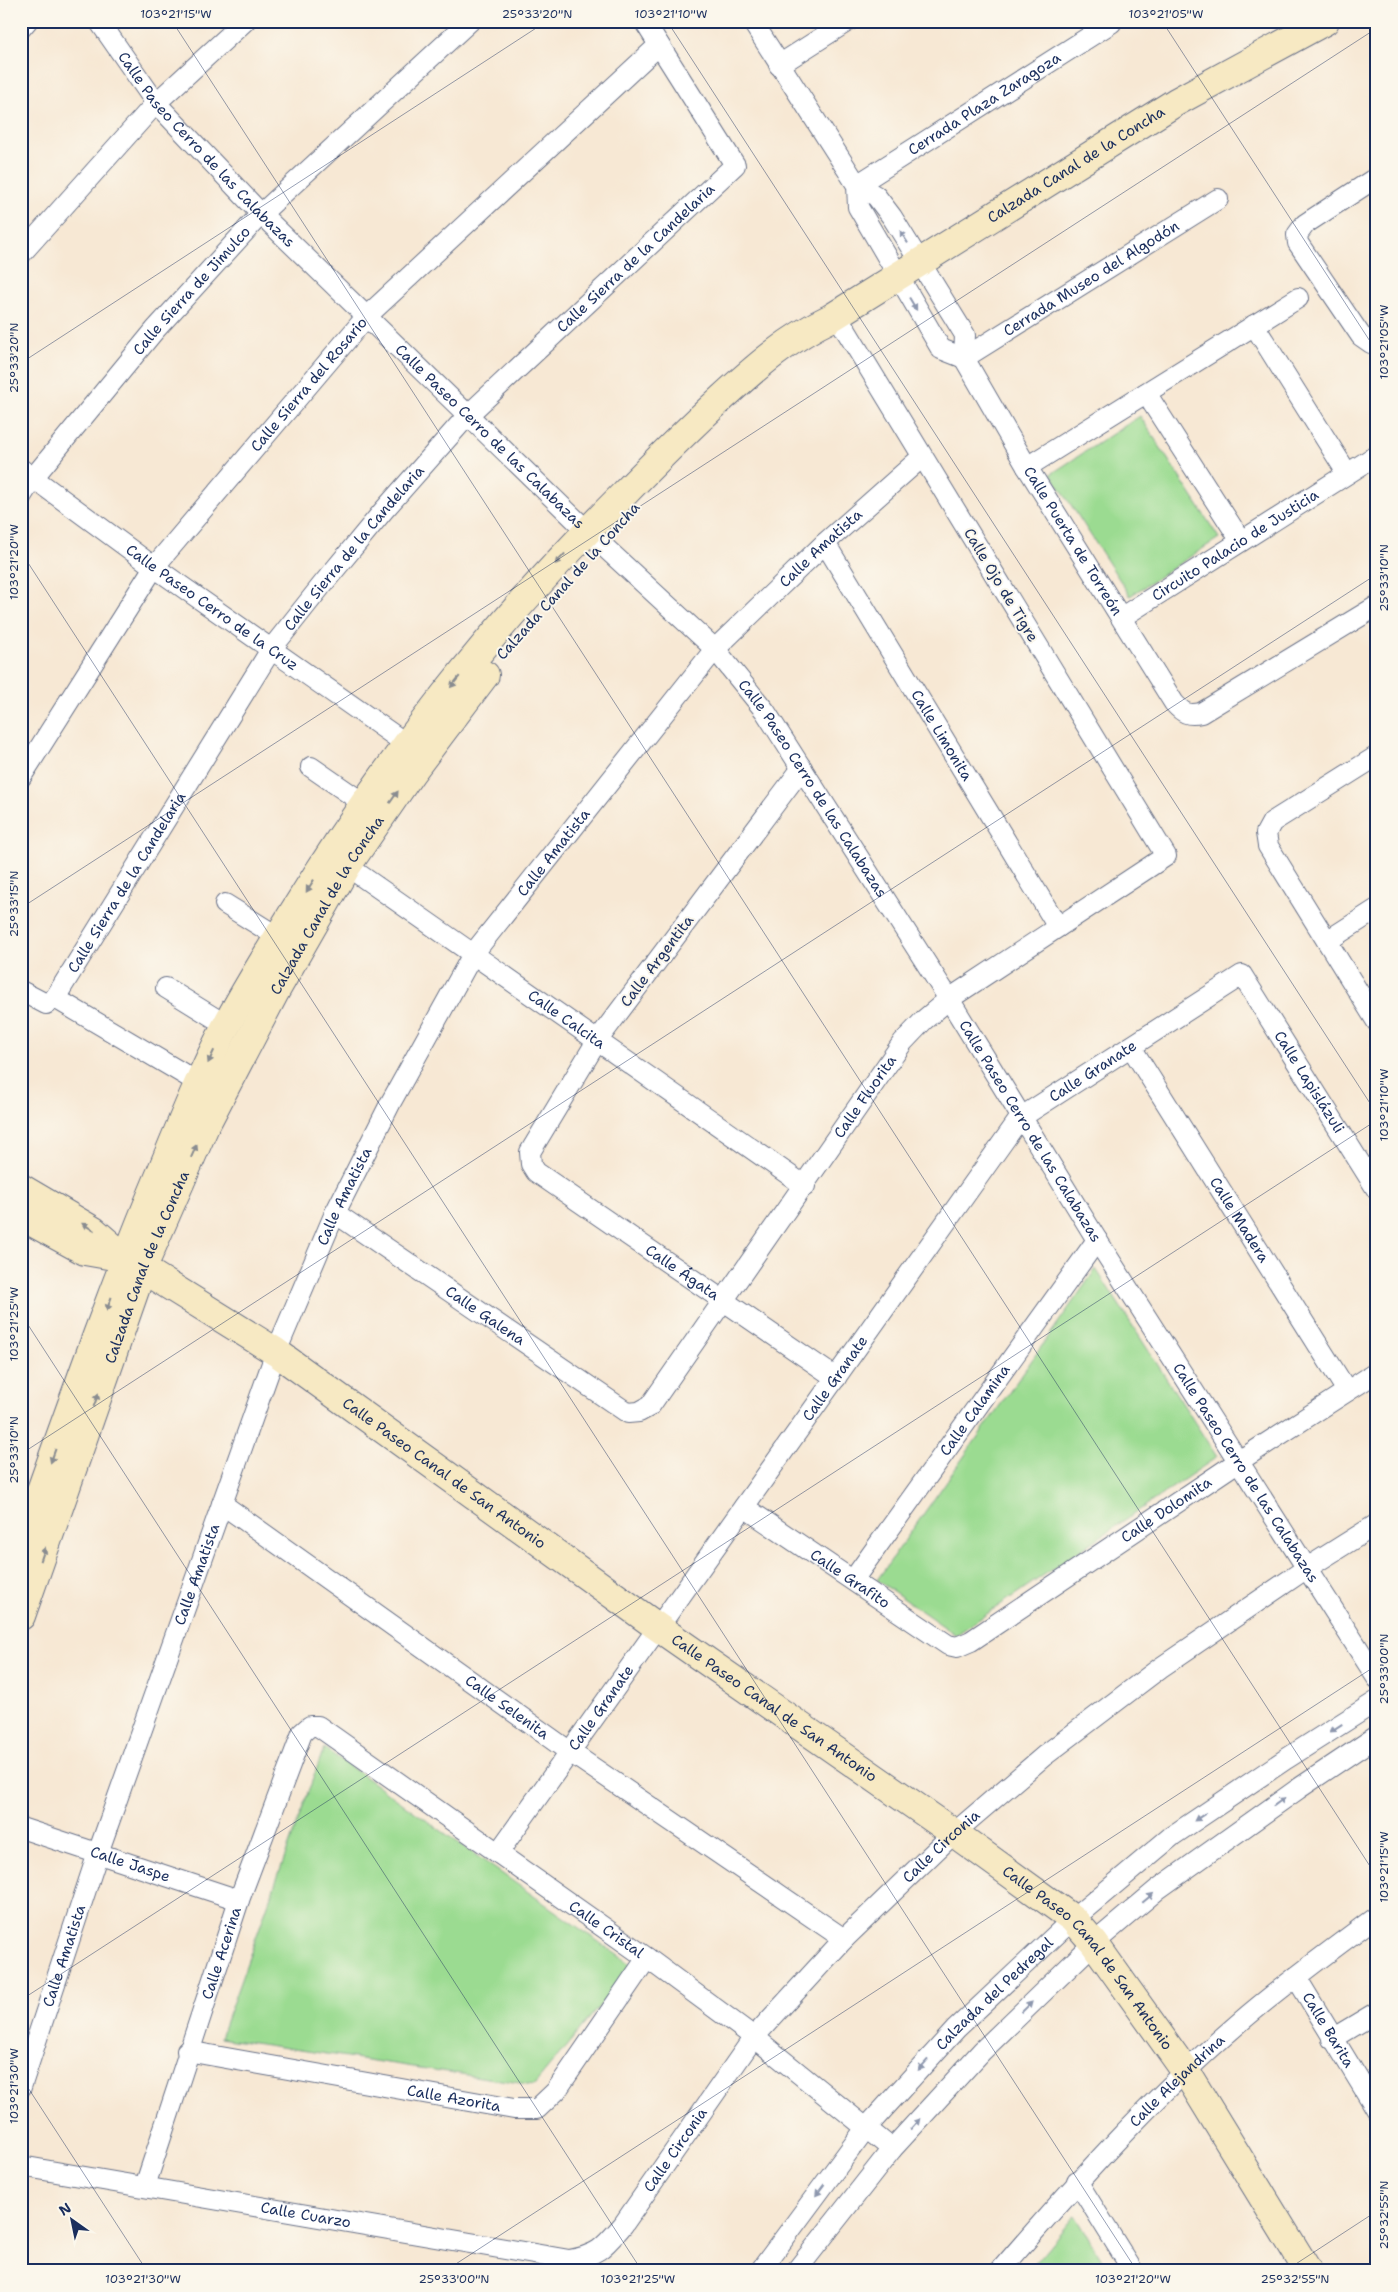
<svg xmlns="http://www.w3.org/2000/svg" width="1398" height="2292" viewBox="0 0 1398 2292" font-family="'Shantell Sans',sans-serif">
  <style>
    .green { fill: #9bdb91; stroke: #5b8578 }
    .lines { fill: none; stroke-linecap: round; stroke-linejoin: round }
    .street-casing { stroke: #687087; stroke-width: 22 }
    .secondary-casing { stroke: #687087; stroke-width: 30 }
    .street { stroke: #fff; stroke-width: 20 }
    .secondary { stroke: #f7e9c3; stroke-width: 28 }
    .oneway { fill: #8d97ae }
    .oneway2 { fill: #898c90 }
    .ticks { fill: none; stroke: #1b2f5e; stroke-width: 1; stroke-opacity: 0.45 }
    .labels { text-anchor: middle; stroke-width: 4; stroke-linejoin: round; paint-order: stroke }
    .street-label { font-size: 15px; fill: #1b2f5e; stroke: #fbf7ec }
    .neatline { fill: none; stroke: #1b2f5e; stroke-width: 2 }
    .ticks-label { font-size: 12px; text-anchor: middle; fill: #1b2f5e }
  </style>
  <rect width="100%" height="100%" fill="#fbf7ec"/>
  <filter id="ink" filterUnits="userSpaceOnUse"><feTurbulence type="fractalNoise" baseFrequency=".02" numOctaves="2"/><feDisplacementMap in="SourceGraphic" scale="10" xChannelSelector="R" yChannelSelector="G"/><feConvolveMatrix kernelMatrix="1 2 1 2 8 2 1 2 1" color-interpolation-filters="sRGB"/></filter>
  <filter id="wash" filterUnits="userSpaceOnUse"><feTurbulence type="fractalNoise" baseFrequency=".0096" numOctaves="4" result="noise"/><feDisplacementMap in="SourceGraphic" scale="20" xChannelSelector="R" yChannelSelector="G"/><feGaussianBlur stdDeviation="1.12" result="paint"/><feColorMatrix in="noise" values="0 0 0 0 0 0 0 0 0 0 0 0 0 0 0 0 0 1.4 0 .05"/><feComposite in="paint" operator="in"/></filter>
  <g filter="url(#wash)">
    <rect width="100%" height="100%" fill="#f7e8d4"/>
    <path class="green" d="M 1140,416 L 1219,538 L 1130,596 L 1051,474 Z
      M 1096,1269 L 1217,1457 L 956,1635 L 877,1580 Z
      M 324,1748 L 633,1966 L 534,2085 L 220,2038 Z
      M 1075,2215 L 1109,2271 L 1028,2271 Z"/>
  </g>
  <g filter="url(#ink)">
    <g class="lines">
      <defs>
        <g id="street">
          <path id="s1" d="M 99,21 L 156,103 L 261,214 L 587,531 L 715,649 L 765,711 L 949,999 L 1097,1240 L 1377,1678"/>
          <path id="s2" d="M 752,21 L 857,185 L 876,196 L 892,217 L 965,335 L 964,358 L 1027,467 L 1174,703 C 1183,713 1188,716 1201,713 L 1377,606"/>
          <path d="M 21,28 L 27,21"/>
          <path d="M 779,65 L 848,21"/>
          <path d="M 1377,177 L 1305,224 L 1297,235 L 1298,243 L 1361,336 L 1371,343 L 1377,341"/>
          <path id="s3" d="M 857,185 L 1111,23"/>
          <path d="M 857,185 L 858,207 L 941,349 L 964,358"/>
          <path d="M 21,254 L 156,103 L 245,21"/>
          <path d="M 1254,325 L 1347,473"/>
          <path id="s4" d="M 964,358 L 1218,199"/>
          <path d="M 1146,393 L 1241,541"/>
          <path d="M 1027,467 L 1298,298"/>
          <path id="s5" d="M 21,469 L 154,567 L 405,743"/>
          <path id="s6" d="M 21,497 L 33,478 L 155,330 L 261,214 L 470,21"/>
          <path id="s7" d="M 825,543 L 1058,927"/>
          <path id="s8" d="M 1122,617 L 1377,455"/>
          <path d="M 1377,756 L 1272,822 L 1266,833 L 1268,846 L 1377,1022"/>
          <path d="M 311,767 L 363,803"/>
          <path id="s9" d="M 802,768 L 597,1041 L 530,1152 L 531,1164 L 536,1172 L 836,1378"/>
          <path id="s10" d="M 21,777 L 154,567 L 367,316 L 659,45"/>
          <path id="s11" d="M 337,859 L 805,1186"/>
          <path d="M 225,904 L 278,937"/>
          <path d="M 1327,941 L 1377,909"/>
          <path d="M 166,988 L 226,1025"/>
          <path id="s12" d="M 21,991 L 46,1004 L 55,998 L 272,648 L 322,585 L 384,510 L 468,415 L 735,165 L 644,21"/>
          <path d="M 55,998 L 199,1083"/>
          <path id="s13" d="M 1131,1047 L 1347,1391"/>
          <path id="s14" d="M 335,1213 L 628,1413 L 639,1412 L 650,1406 L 903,1042 L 924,1020 L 949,999 L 1166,856 L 836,314"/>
          <path id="s15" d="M 222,1504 L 570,1752 L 844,1939"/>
          <path id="s16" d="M 744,1507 L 948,1645 L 957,1647 L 971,1641 L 1239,1461 L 1377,1372"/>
          <path id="s17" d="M 853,1580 L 1097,1240"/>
          <path id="s18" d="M 21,1828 L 239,1900"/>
          <path id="s19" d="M 498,1853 L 1020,1118 L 1242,975 L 1377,1190"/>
          <path id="s20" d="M 1296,1977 L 1377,2110"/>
          <path d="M 1332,2039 L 1377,2012"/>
          <path id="s21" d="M 187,2051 L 514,2109 L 537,2109 L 556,2091 L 647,1958"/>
          <path id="s22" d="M 21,2087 L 98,1853 L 276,1352 L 335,1213 L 391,1102 L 473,954 L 715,649 L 825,543 L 922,457"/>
          <path id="s23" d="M 21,2166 L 569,2260 C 599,2255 604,2247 623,2225 L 754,2037 L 844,1939 L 954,1833 L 1044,1756 L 1160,1668 L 1307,1568 L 1377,1524"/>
          <path d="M 1077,2181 L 1133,2271"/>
          <path id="s24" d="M 145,2186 L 239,1900 L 302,1733 L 310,1726 L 318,1726 L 647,1958 L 754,2037 L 892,2149"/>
          <path id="s25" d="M 760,2271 L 866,2128 L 956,2029 L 1073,1919 L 1172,1836 L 1286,1759 L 1377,1701"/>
          <path d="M 796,2271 L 892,2149 L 982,2051 L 1094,1943 L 1158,1889 L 1298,1789 L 1377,1736"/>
          <path id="s26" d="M 1000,2271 C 1075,2184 1152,2098 1239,2023 C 1283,1985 1330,1951 1377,1916"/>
        </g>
        <g id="secondary">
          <path id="s27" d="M 21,1188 L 94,1231 L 125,1258 L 276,1352 L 659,1628 L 954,1833 L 1073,1919 L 1094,1943 L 1186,2072 L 1308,2271"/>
          <path d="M 21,1216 L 85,1251 L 125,1258"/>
          <path id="s28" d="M 21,1546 C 67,1418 111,1290 164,1165 C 183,1119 202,1072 225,1028 C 246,988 271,949 294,911 C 388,758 493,625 620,498 C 653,464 687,430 722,398 C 756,367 789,338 831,318 L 1176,102 L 1325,21"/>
          <path id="s29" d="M 21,1616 L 143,1267 L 205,1126 L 275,992 L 347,866 L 411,773 L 485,675"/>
        </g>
      </defs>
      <use href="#street" class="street-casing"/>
      <use href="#secondary" class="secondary-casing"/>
      <use href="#street" class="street"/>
      <use href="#secondary" class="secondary"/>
    </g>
    <defs><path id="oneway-solid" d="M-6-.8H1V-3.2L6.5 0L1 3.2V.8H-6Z" transform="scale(1.25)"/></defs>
    <g class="oneway">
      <use href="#oneway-solid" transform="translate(904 237) rotate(-122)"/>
      <use href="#oneway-solid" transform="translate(913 304) rotate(59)"/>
      <use href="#oneway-solid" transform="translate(1336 1728) rotate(147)"/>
      <use href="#oneway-solid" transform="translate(1279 1802) rotate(-36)"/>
      <use href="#oneway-solid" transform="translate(1200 1817) rotate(146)"/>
      <use href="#oneway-solid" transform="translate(1148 1898) rotate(-40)"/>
      <use href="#oneway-solid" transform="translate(1027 2007) rotate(-44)"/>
      <use href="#oneway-solid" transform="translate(923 2065) rotate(132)"/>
      <use href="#oneway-solid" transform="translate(915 2124) rotate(-48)"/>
      <use href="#oneway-solid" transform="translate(820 2190) rotate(127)"/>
    </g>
    <g class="oneway2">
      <use href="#oneway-solid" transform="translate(560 559) rotate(133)"/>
      <use href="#oneway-solid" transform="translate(455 682) rotate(129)"/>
      <use href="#oneway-solid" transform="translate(394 797) rotate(-55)"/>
      <use href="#oneway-solid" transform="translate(310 886) rotate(122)"/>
      <use href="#oneway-solid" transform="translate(211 1057) rotate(115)"/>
      <use href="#oneway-solid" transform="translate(194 1151) rotate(-66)"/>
      <use href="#oneway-solid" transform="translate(88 1227) rotate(-149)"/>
      <use href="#oneway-solid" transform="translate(109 1304) rotate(110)"/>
      <use href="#oneway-solid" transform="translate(96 1400) rotate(-71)"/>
      <use href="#oneway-solid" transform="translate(53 1456) rotate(110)"/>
      <use href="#oneway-solid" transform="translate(43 1554) rotate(-71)"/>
    </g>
  </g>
  <path class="ticks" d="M 172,21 L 1377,1877M 667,21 L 1377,1114M 1162,21 L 1377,352M 21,363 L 547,21M 21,552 L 1137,2271M 21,908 L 1377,28M 21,1314 L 642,2271M 21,1454 L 1377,574M 21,2000 L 1377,1120M 21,2077 L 147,2271M 445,2271 L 1377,1665M 1285,2271 L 1377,2211"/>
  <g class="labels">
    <g class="street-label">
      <text dy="5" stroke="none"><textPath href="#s3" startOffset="151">Cerrada Plaza Zaragoza</textPath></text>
      <text dy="5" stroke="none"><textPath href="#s1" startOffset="168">Calle Paseo Cerro de las Calabazas</textPath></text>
      <text dy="5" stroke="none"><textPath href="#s28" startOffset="1788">Calzada Canal de la Concha</textPath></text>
      <text dy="5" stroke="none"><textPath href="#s12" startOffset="985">Calle Sierra de la Candelaria</textPath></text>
      <text dy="5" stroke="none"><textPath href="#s4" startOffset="150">Cerrada Museo del Algodón</textPath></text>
      <text dy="5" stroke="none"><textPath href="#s6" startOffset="268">Calle Sierra de Jimulco</textPath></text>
      <text dy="5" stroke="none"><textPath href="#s10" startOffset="488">Calle Sierra del Rosario</textPath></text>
      <text dy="5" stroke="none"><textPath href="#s1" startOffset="572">Calle Paseo Cerro de las Calabazas</textPath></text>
      <text dy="5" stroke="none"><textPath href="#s2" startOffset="618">Calle Puerta de Torreón</textPath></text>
      <text dy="5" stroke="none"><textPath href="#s8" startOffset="134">Circuito Palacio de Justicia</textPath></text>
      <text dy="5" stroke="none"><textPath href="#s12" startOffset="580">Calle Sierra de la Candelaria</textPath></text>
      <text dy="5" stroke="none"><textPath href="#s22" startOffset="1758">Calle Amatista</textPath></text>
      <text transform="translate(568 581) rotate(-48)" y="5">Calzada Canal de la Concha</text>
      <text transform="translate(1001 585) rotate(59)" y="5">Calle Ojo de Tigre</text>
      <text dy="5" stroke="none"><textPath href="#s5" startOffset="236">Calle Paseo Cerro de la Cruz</textPath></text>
      <text dy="5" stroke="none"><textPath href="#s7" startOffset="225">Calle Limonita</textPath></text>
      <text dy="5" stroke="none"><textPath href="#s1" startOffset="1052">Calle Paseo Cerro de las Calabazas</textPath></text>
      <text dy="5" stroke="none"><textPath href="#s22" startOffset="1352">Calle Amatista</textPath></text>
      <text dy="5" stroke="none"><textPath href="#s12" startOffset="175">Calle Sierra de la Candelaria</textPath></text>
      <text dy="5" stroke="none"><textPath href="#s29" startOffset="776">Calzada Canal de la Concha</textPath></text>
      <text transform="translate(657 961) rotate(-53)" y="5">Calle Argentita</text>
      <text dy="5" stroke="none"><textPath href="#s11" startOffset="280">Calle Calcita</textPath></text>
      <text dy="5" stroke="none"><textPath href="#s19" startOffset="988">Calle Granate</textPath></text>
      <text dy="5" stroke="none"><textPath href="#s19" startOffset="1292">Calle Lapislázuli</textPath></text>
      <text dy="5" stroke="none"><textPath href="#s14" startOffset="755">Calle Fluorita</textPath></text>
      <text dy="5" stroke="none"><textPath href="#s1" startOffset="1458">Calle Paseo Cerro de las Calabazas</textPath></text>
      <text dy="5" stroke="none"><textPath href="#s22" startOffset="948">Calle Amatista</textPath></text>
      <text dy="5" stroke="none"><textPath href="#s13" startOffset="204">Calle Madera</textPath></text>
      <text dy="5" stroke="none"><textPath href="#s29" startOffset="371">Calzada Canal de la Concha</textPath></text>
      <text dy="5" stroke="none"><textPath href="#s9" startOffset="670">Calle Ágata</textPath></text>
      <text dy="5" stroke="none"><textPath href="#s14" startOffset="182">Calle Galena</textPath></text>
      <text dy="5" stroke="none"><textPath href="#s19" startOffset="582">Calle Granate</textPath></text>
      <text dy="5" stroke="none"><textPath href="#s17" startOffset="209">Calle Calamina</textPath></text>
      <text dy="5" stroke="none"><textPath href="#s27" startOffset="511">Calle Paseo Canal de San Antonio</textPath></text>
      <text dy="5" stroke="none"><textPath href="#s1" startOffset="1862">Calle Paseo Cerro de las Calabazas</textPath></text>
      <text dy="5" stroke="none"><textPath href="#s16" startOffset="506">Calle Dolomita</textPath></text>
      <text dy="5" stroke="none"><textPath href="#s22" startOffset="542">Calle Amatista</textPath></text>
      <text dy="5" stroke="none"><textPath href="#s16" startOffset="128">Calle Grafito</textPath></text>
      <text dy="5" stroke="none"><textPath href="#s15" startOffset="350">Calle Selenita</textPath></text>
      <text dy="5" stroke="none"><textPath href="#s27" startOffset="916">Calle Paseo Canal de San Antonio</textPath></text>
      <text dy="5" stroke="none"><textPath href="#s19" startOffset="178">Calle Granate</textPath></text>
      <text dy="5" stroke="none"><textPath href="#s23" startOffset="1119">Calle Circonia</textPath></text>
      <text dy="5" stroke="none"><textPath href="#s18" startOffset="115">Calle Jaspe</textPath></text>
      <text dy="5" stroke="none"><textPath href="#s24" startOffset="851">Calle Cristal</textPath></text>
      <text dy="5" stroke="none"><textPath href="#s24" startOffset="245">Calle Acerina</textPath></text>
      <text dy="5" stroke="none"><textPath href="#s22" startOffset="138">Calle Amatista</textPath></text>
      <text dy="5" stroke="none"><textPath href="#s27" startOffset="1320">Calle Paseo Canal de San Antonio</textPath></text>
      <text dy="5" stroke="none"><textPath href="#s25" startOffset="364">Calzada del Pedregal</textPath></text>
      <text dy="5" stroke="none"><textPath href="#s20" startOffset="62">Calle Barita</textPath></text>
      <text dy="5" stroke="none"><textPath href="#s26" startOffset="260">Calle Alejandrina</textPath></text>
      <text dy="5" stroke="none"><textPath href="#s21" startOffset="271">Calle Azorita</textPath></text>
      <text dy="5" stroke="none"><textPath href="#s23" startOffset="714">Calle Circonia</textPath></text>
      <text dy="5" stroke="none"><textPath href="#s23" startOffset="289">Calle Cuarzo</textPath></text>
    </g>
  </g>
  <rect width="1398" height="2292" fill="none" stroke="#fbf7ec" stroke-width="55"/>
  <g transform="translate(72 2220) rotate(327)" stroke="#fbf7ec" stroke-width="4" paint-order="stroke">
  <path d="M0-4L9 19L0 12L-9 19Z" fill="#1b2f5e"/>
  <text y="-8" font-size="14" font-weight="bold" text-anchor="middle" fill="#1b2f5e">N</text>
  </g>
  <rect x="28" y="28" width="1342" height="2236" class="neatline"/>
  <g class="ticks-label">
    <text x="176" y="18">103°21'15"W</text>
    <text x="537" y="18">25°33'20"N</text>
    <text x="671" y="18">103°21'10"W</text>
    <text x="1166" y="18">103°21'05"W</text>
    <text transform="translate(1384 342) rotate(-90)" y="4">103°21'05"W</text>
    <text transform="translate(14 358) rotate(-90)" y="4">25°33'20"N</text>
    <text transform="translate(14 562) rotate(-90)" y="4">103°21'20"W</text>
    <text transform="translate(1384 578) rotate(-90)" y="4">25°33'10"N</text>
    <text transform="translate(14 904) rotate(-90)" y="4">25°33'15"N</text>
    <text transform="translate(1384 1105) rotate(-90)" y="4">103°21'10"W</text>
    <text transform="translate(14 1324) rotate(-90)" y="4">103°21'25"W</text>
    <text transform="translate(14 1450) rotate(-90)" y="4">25°33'10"N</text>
    <text transform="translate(1384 1669) rotate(-90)" y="4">25°33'00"N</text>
    <text transform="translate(1384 1867) rotate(-90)" y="4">103°21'15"W</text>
    <text transform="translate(14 2086) rotate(-90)" y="4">103°21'30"W</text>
    <text transform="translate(1384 2215) rotate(-90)" y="4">25°32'55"N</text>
    <text x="143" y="2283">103°21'30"W</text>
    <text x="454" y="2283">25°33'00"N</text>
    <text x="638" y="2283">103°21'25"W</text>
    <text x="1133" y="2283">103°21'20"W</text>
    <text x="1295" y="2283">25°32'55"N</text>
  </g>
</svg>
